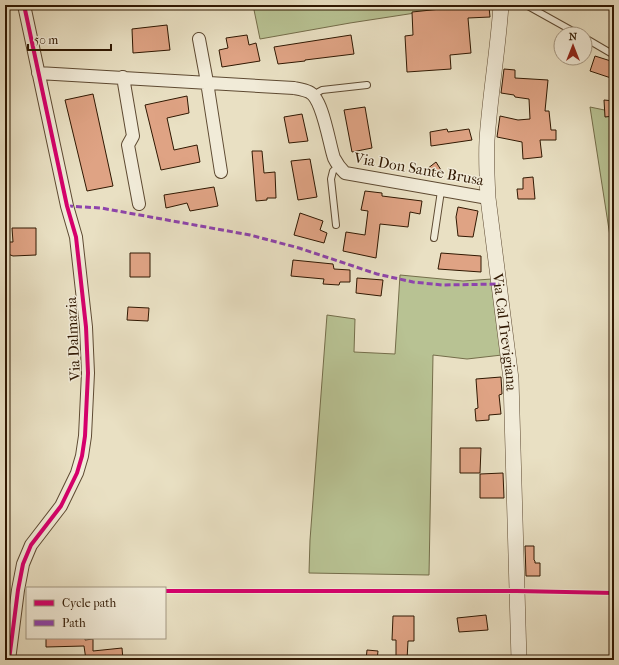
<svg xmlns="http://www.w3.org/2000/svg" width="619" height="665" viewBox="0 0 619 665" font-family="'IM FELL French Canon',serif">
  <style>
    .green { fill: #b8c293; stroke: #746d4a }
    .building { fill: #dfa384; stroke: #301802 }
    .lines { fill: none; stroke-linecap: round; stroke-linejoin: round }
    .service-casing { stroke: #5e4a32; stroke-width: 8 }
    .minor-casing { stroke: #5e4a32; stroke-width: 14 }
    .tertiary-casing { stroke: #5e4a32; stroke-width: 16 }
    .service { stroke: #f1ebd8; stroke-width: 6 }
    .minor { stroke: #f1ebd8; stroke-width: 12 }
    .tertiary { stroke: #f1ebd8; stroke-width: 15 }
    .quiet { stroke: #8e44ad; stroke-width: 3; stroke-dasharray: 6 3; stroke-linecap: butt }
    .cycleway-casing { stroke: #f1ebd8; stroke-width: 6 }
    .cycleway { stroke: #d6006c; stroke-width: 4 }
    .labels { text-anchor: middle; stroke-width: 3; stroke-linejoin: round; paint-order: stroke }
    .street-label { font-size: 15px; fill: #301802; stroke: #f1ebd8 }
  </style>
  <rect width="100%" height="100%" fill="#e9e0c3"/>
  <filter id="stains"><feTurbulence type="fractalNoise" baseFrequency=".005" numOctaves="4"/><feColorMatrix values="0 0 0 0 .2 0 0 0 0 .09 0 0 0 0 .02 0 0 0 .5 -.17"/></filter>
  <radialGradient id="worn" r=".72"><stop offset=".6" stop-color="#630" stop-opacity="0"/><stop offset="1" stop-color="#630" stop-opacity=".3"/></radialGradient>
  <path class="green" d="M 253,5 L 467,5 L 350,23 L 260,39 Z
    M 590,107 L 614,112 L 614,262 Z
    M 400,275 L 463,281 L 492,279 L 502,355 L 467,359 L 433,355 L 429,575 L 309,573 L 310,540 L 327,315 L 355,319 L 354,352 L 395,354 Z"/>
  <path class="building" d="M 470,6 L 470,8 L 489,7 L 490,17 L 468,18 L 471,53 L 450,55 L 451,69 L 407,72 L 405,36 L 413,35 L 412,12 Z
    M 167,25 L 170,50 L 133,53 L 132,29 Z
    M 247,35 L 249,45 L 256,43 L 260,61 L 222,67 L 219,50 L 228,48 L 226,38 Z
    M 351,35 L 354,54 L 305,60 L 305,61 L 278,64 L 274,47 Z
    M 595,56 L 614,62 L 614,79 L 590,71 Z
    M 504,69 L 515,70 L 515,78 L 548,80 L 545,111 L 549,111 L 551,130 L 556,130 L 556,140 L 540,140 L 542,157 L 523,159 L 522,142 L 497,137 L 500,116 L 518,120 L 530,119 L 529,99 L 515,97 L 514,95 L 501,93 Z
    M 93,94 L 113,186 L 87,191 L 65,100 Z
    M 187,96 L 189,113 L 167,118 L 174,150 L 197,145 L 200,162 L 161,170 L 145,105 Z
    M 604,100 L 614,101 L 614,116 L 605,117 Z
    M 365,107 L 372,148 L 352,152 L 344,110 Z
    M 302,114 L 308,141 L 289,143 L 284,117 Z
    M 447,129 L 448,132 L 469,129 L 472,140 L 431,146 L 430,132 Z
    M 252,151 L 262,151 L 264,173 L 275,172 L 276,198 L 267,198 L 267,200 L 256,201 Z
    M 310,159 L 317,197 L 298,200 L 291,161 Z
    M 436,162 L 441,170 L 432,176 L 427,169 Z
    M 533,177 L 535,199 L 518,199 L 517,189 L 523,189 L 523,178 Z
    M 214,187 L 218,206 L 190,211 L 187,203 L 166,208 L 164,195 Z
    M 365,191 L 382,193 L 382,196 L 422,201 L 420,214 L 410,212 L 408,227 L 380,224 L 376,258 L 343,251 L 346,232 L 365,235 L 368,211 L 361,210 Z
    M 458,207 L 478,211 L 473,237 L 458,236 L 456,217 Z
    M 300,213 L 323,221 L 320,230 L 327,233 L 324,243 L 294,235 Z
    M 12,228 L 36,228 L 36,255 L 13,256 L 8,254 L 8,242 L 13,242 Z
    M 130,253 L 150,253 L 150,277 L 130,277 Z
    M 441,253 L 481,256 L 481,272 L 438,269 Z
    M 293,260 L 333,264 L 334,269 L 350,270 L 350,282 L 340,282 L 339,285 L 323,284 L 324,279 L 291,276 Z
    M 357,278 L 383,280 L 381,296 L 356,293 Z
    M 128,307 L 149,308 L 148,321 L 127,320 Z
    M 501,377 L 502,394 L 499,395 L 501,414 L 489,415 L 489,420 L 476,421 L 475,409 L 478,408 L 476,379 Z
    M 460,448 L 481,448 L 480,473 L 460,473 Z
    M 503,473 L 504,498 L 480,498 L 480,474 Z
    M 525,546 L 534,546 L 534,560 L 535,561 L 535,563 L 540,563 L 540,576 L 526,576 Z
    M 486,615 L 488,630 L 459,632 L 457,618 Z
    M 393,616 L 414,616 L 414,641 L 408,641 L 407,660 L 396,660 L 396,640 L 392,640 Z
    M 46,638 L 85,638 L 85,640 L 93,639 L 93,651 L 122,648 L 123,660 L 86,660 L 84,646 L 46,647 Z
    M 367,650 L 378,651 L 377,660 L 366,660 Z"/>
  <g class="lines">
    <defs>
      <path id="service" d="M 526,5 L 578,34
        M 585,38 L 614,55
        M 313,95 L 322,90 L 367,85
        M 336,225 L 331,179 L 333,171 L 339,166
        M 434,238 L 441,191"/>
      <path id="minor" d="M 199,39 L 207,82 L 221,172
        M 38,73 L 294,88 C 299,89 305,90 309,92 C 323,98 329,144 334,158 C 337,164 341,169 345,173 L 488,198
        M 123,77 L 133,136 L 128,145 L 139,204
        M 9,660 L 18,590 L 23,564 L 31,545 L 61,506 L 77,473 L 82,456 L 85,436 L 88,373 L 86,327 L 76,237 L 67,206 L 24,5"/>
      <g id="tertiary">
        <path id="s1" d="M 501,5 C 498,50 490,95 487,140 C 486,159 487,179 488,198 L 511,379 L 519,660"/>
      </g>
    </defs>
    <use href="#service" class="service-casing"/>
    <use href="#minor" class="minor-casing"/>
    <use href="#tertiary" class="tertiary-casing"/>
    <use href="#service" class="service"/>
    <use href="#minor" class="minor"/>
    <use href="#tertiary" class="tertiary"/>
    <path class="quiet" d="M 67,206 L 101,208 L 250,235 L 299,248 L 377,274 L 413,282 L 442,285 L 499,284"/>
    <defs>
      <path id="cycleway" d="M 165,591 L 517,591 L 614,593
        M 9,660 L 18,590 L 23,564 L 31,545 L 61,506 L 77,473 L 82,456 L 85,436 L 88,373 L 86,327 L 76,237 L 67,206 L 24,5"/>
    </defs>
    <use href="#cycleway" class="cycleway-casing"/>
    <use href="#cycleway" class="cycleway"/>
  </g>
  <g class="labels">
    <g class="street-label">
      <text transform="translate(419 169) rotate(10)" y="5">Via Don Sante Brusa</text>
      <text dy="5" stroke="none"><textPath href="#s1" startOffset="329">Via Cal Trevigiana</textPath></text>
      <text transform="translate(73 339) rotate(-93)" y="5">Via Dalmazia</text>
    </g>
  </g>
  <rect width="619" height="665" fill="none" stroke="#e9e0c3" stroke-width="20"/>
  <rect x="6" y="6" width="607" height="653" fill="none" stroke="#301802" stroke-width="2"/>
  <rect x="10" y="10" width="599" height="645" fill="none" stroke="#301802"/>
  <rect x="26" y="587" width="140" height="52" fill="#f1ebd8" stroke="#a49782"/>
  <rect x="34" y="600" width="20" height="6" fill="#d6006c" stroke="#a49782"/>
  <text x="62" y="607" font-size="12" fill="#301802">Cycle path</text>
  <rect x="34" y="620" width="20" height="6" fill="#8e44ad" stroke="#a49782"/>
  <text x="62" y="627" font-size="12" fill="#301802">Path</text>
  <g transform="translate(573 46)"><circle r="19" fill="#f1ebd8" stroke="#a49782"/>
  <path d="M0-3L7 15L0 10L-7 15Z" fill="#8f2418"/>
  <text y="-6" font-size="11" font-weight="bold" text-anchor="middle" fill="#301802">N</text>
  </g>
  <path d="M28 44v6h83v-6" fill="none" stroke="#301802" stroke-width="2"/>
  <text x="34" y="44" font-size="12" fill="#301802" stroke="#f1ebd8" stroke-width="3" paint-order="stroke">50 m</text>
  <rect width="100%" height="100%" filter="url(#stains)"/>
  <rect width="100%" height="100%" fill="url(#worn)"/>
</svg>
